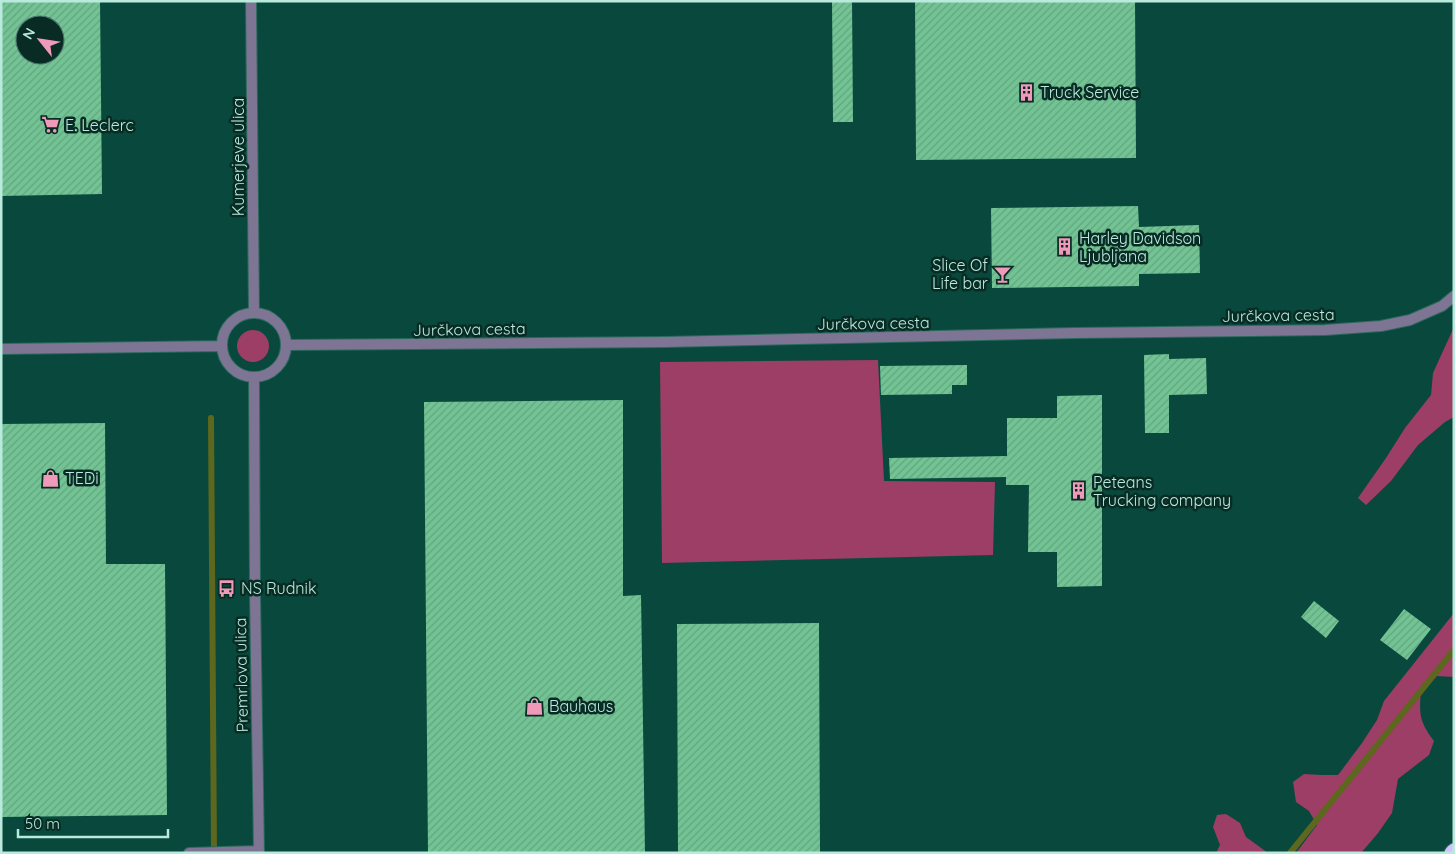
<svg xmlns="http://www.w3.org/2000/svg" width="1455" height="854" viewBox="0 0 1455 854" font-family="Quicksand,sans-serif">
  <style>
    .green { fill: #9c3e65 }
    .lines { fill: none; stroke-linecap: round; stroke-linejoin: round }
    .stream { stroke: #5d671e; stroke-width: 6 }
    .building { fill: url(#building-hatch); fill-rule: evenodd }
    .minor-casing { stroke: #2c695d; stroke-width: 12 }
    .tertiary-casing { stroke: #2c695d; stroke-width: 12 }
    .motorway-casing { stroke: #2c695d; stroke-width: 17 }
    .minor { stroke: #7d7593; stroke-width: 10 }
    .tertiary { stroke: #7d7593; stroke-width: 10 }
    .motorway { stroke: #d1c1fd; stroke-width: 15 }
    .labels { text-anchor: middle; stroke-width: 5; stroke-linejoin: round; paint-order: stroke }
    .poi-label { font-size: 16px; fill: #b9eadd; stroke: #082b24; text-anchor: start }
    .street-label { font-size: 16px; fill: #b9eadd; stroke: #082b24 }
  </style>
  <defs>
    <pattern id="building-hatch" width="6" height="6" patternUnits="userSpaceOnUse" patternTransform="scale(1.25)"><rect width="6" height="6" fill="#73c494"/><path d="M-1 1l2-2M0 6l6-6M5 7l2-2" fill="none" stroke="#64a480"/></pattern>
  </defs>
  <rect width="100%" height="100%" fill="#09493d"/>
  <path class="green" d="M 1454,327 L 1454,417 L 1445,422 L 1418,445 L 1391,481 L 1366,505 L 1358,498 L 1386,458 L 1405,428 L 1431,395 L 1433,373 Z
    M237 346a16 16 0 1 1 32 0a16 16 0 1 1-32 0Z
    M 878,360 L 884,481 L 995,482 L 993,555 L 662,563 L 660,362 Z
    M 1454,613 L 1454,677 L 1437,676 L 1421,690 C 1419,714 1419,721 1434,741 L 1429,755 L 1398,779 L 1392,813 L 1378,833 L 1361,853 L 1296,853 L 1317,825 L 1309,811 L 1296,802 L 1293,782 L 1304,774 L 1321,775 L 1338,775 L 1362,743 L 1377,720 L 1384,701 Z
    M 1226,814 L 1240,823 L 1246,837 L 1268,853 L 1216,853 L 1220,845 L 1213,827 L 1217,815 Z"/>
  <g class="lines">
    <path class="stream" d="M 211,418 L 214,853
      M 1290,853 L 1454,650"/>
  </g>
  <path class="building" d="M 1,1 L 100,1 L 102,194 L 1,196 ZM 25,25 L 55,25 L 55,55 L 25,55 Z
    M 832,1 L 852,1 L 853,122 L 833,122 Z
    M 915,1 L 1135,1 L 1136,158 L 916,160 Z
    M 1138,206 L 1139,227 L 1199,225 L 1200,273 L 1139,274 L 1139,286 L 992,288 L 991,208 Z
    M 1169,354 L 1169,359 L 1206,358 L 1207,394 L 1169,395 L 1169,433 L 1145,433 L 1144,355 Z
    M 967,365 L 967,385 L 952,385 L 952,394 L 881,395 L 880,366 Z
    M 1102,395 L 1102,586 L 1057,587 L 1057,552 L 1028,552 L 1029,485 L 1006,485 L 1006,477 L 890,479 L 889,458 L 1007,456 L 1007,418 L 1057,418 L 1057,396 Z
    M 623,400 L 623,596 L 641,595 L 645,853 L 428,853 L 424,402 Z
    M 105,423 L 106,564 L 165,564 L 167,815 L 1,817 L 1,424 Z
    M 1314,601 L 1339,621 L 1326,638 L 1301,617 Z
    M 1404,609 L 1431,629 L 1407,660 L 1380,640 Z
    M 819,623 L 820,853 L 678,852 L 677,624 Z"/>
  <g class="lines">
    <defs>
      <path id="minor" d="M 251,1 L 254,313
        M 254,378 L 255,593 L 259,853
        M 189,853 L 259,851"/>
      <path id="tertiary" d="M222 345a32 32 0 1 1 64 0a32 32 0 1 1-64 0Z
        M 286,345 L 665,342 L 1074,333 L 1325,330 L 1381,326 L 1410,320 L 1442,306 L 1454,296
        M 1,349 L 222,346"/>
      <path id="motorway" d="M 1452,853 L 1454,851"/>
    </defs>
    <use href="#minor" class="minor-casing"/>
    <use href="#tertiary" class="tertiary-casing"/>
    <use href="#motorway" class="motorway-casing"/>
    <use href="#minor" class="minor"/>
    <use href="#tertiary" class="tertiary"/>
    <use href="#motorway" class="motorway"/>
  </g>
  <defs>
    <symbol id="building-bare" viewBox="-9 -9 18 18"><path d="M-4-6H4V6H1V3H-1V6H-4ZM-2.5-4.3h1.7v1.8h-1.7ZM.8-4.3h1.7v1.8H.8ZM-2.5-1h1.7V.8h-1.7ZM.8-1h1.7V.8H.8Z" fill="#ef9ab8" stroke="#082b24" stroke-width="2.5" paint-order="stroke"/></symbol>
    <symbol id="supermarket-bare" viewBox="-9 -9 18 18"><path d="M-6-5.5h2.5l.6 2H6L4.5 2H-2.5L-4.4-4H-6ZM-1.5 3.2a1.3 1.3 0 1 0 .1 0ZM3 3.2a1.3 1.3 0 1 0 .1 0Z" fill="#ef9ab8" stroke="#082b24" stroke-width="2.5" paint-order="stroke"/></symbol>
    <symbol id="bar-bare" viewBox="-9 -9 18 18"><path d="M-6-5H6L.8 .8V4.5H3.5V6h-7V4.5H-.8V.8Z" fill="#ef9ab8" stroke="#082b24" stroke-width="2.5" paint-order="stroke"/></symbol>
    <symbol id="shop-bare" viewBox="-9 -9 18 18"><path d="M-5-2.5h2.3a2.7 3.5 0 0 1 5.4 0H5L5.5 6h-11ZM-1.5-2.5h3a1.5 2.3 0 0 0-3 0Z" fill="#ef9ab8" stroke="#082b24" stroke-width="2.5" paint-order="stroke"/></symbol>
    <symbol id="bus-bare" viewBox="-9 -9 18 18"><path d="M-5-6H5V4H4V6H2V4H-2V6H-4V4H-5ZM-3.5-4V0h7V-4ZM-3.5 1.2v1.5H-2V1.2ZM2 1.2v1.5H3.5V1.2Z" fill="#ef9ab8" stroke="#082b24" stroke-width="2.5" paint-order="stroke"/></symbol>
  </defs>
  <g fill-rule="evenodd">
    <use href="#building-bare" x="1014" y="80" width="25" height="25"/>
    <use href="#supermarket-bare" x="38" y="112" width="25" height="25"/>
    <use href="#building-bare" x="1052" y="234" width="25" height="25"/>
    <use href="#bar-bare" x="990" y="262" width="25" height="25"/>
    <use href="#shop-bare" x="38" y="466" width="25" height="25"/>
    <use href="#building-bare" x="1066" y="478" width="25" height="25"/>
    <use href="#bus-bare" x="214" y="576" width="25" height="25"/>
    <use href="#shop-bare" x="522" y="694" width="25" height="25"/>
  </g>
  <g class="labels">
    <g class="poi-label">
      <text x="1040" y="98">Truck Service</text>
      <text x="65" y="131">E. Leclerc</text>
      <text x="1079" y="244">Harley Davidson<tspan x="1079" dy="18">Ljubljana</tspan></text>
      <text x="988" y="271" text-anchor="end">Slice Of<tspan x="988" dy="18">Life bar</tspan></text>
      <text x="65" y="484">TEDi</text>
      <text x="1093" y="488">Peteans<tspan x="1093" dy="18">Trucking company</tspan></text>
      <text x="241" y="594">NS Rudnik</text>
      <text x="549" y="712">Bauhaus</text>
    </g>
    <g class="street-label">
      <text transform="translate(238 157) rotate(-90)" y="6">Kumerjeve ulica</text>
      <text transform="translate(1278 315) rotate(-1)" y="6">Jurčkova cesta</text>
      <text transform="translate(873 323) rotate(-1)" y="6">Jurčkova cesta</text>
      <text transform="translate(469 329) rotate(-1)" y="6">Jurčkova cesta</text>
      <text transform="translate(241 675) rotate(-91)" y="6">Premrlova ulica</text>
    </g>
  </g>
  <rect width="1455" height="854" fill="none" stroke="#b9eadd" stroke-width="5"/>
  <g transform="translate(40 40) rotate(300)"><circle r="24" fill="#082b24" stroke="#4f776e"/>
  <path d="M0-4L9 19L0 12L-9 19Z" fill="#ef9ab8"/>
  <text y="-8" font-size="14" font-weight="bold" text-anchor="middle" fill="#b9eadd">N</text>
  </g>
  <path d="M18 829v8h150v-8" fill="none" stroke="#b9eadd" stroke-width="2.5"/>
  <text x="25" y="829" font-size="15" fill="#b9eadd" stroke="#082b24" stroke-width="4" paint-order="stroke">50 m</text>
</svg>
